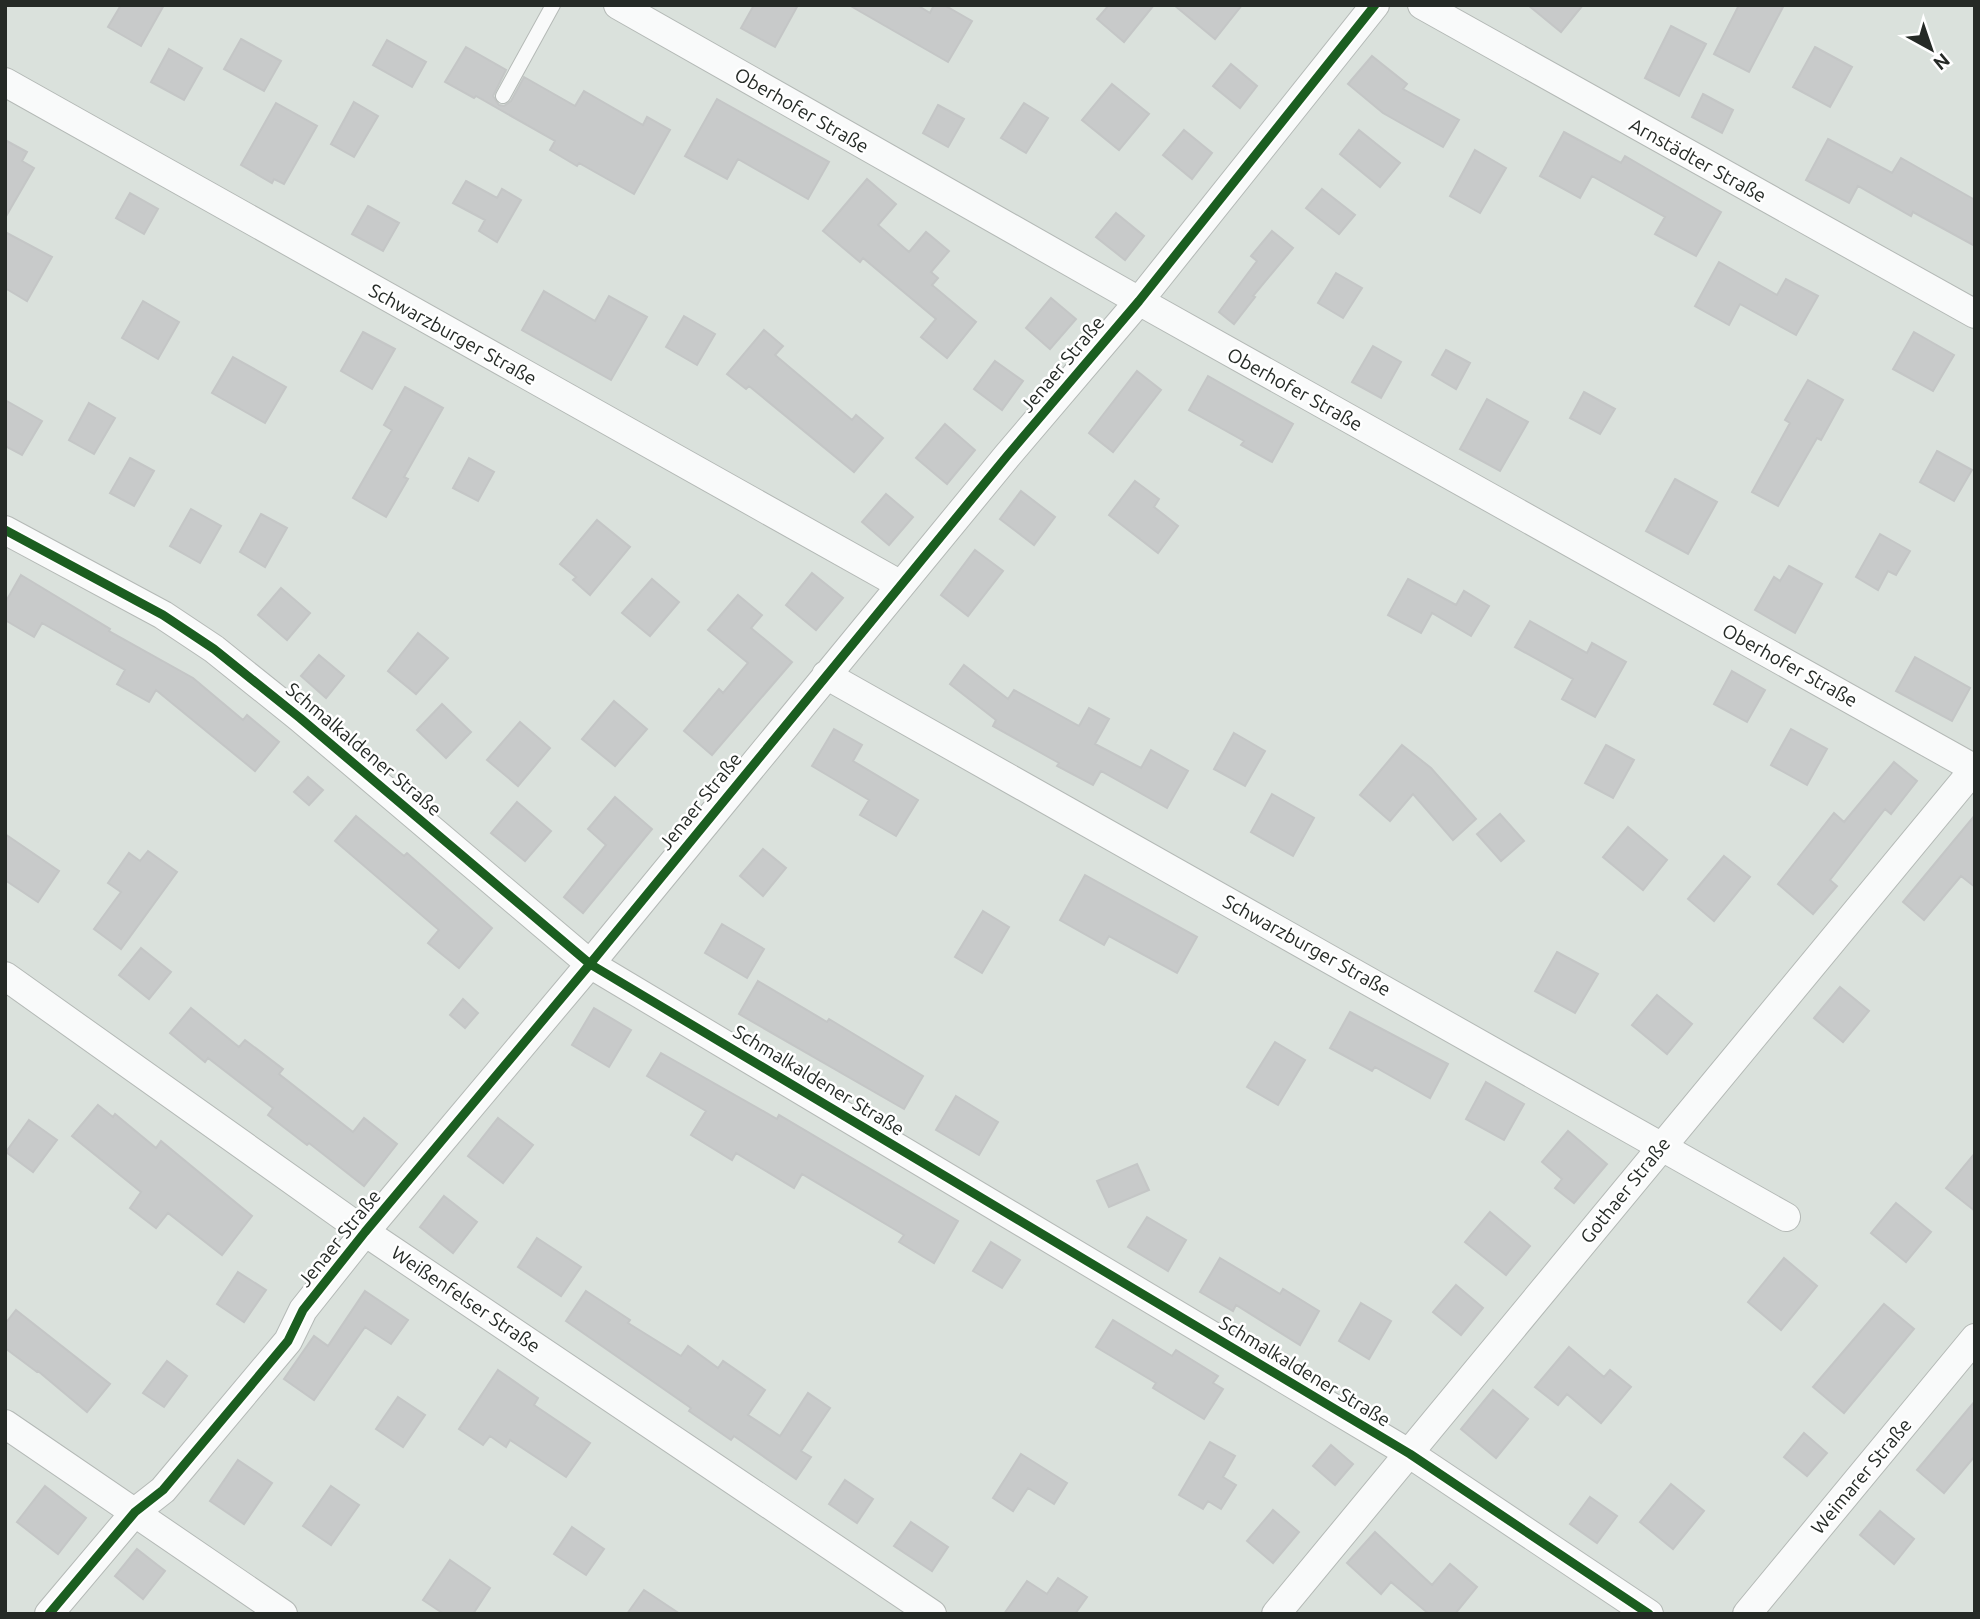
<svg xmlns="http://www.w3.org/2000/svg" width="1980" height="1619" viewBox="0 0 1980 1619" font-family="Ubuntu,sans-serif">
  <style>
    .building { fill: #c8caca; stroke: #c4c6c6; stroke-width: 2 }
    .lines { fill: none; stroke-linecap: round; stroke-linejoin: round }
    .lane-casing { stroke: #b4b9b6; stroke-width: 16 }
    .street-casing { stroke: #b4b9b6; stroke-width: 30 }
    .lane { stroke: #f9fafa; stroke-width: 14 }
    .street { stroke: #f9fafa; stroke-width: 28 }
    .cycleway-casing { stroke: #fff; stroke-width: 13 }
    .cycleway { stroke: #1b5e20; stroke-width: 9 }
    .labels { text-anchor: middle; stroke-width: 5; stroke-linejoin: round; paint-order: stroke }
    .street-label { font-size: 19px; fill: #252a26; stroke: #fff }
  </style>
  <rect width="100%" height="100%" fill="#dae1dc"/>
  <path class="building" d="M 121,5 L 164,5 L 141,46 L 108,27 Z
    M 754,5 L 798,5 L 775,47 L 741,28 Z
    M 849,5 L 917,5 L 930,13 L 934,5 L 944,5 L 972,21 L 948,62 Z
    M 1109,5 L 1154,5 L 1124,42 L 1097,19 Z
    M 1174,5 L 1242,5 L 1215,39 Z
    M 1528,5 L 1583,5 L 1561,32 Z
    M 1739,5 L 1784,5 L 1749,72 L 1714,54 Z
    M 1671,26 L 1706,44 L 1679,96 L 1645,78 Z
    M 241,39 L 281,61 L 264,91 L 224,69 Z
    M 387,40 L 426,62 L 412,87 L 373,65 Z
    M 466,47 L 506,70 L 493,96 L 499,105 L 504,106 L 511,101 L 524,77 L 575,106 L 584,91 L 643,125 L 647,117 L 670,130 L 634,194 L 579,163 L 577,166 L 550,150 L 555,141 L 476,96 L 474,98 L 445,82 Z
    M 1815,47 L 1852,67 L 1830,107 L 1793,87 Z
    M 169,49 L 202,68 L 184,100 L 151,82 Z
    M 1372,56 L 1407,84 L 1403,89 L 1459,120 L 1443,147 L 1383,113 L 1348,84 Z
    M 1231,64 L 1257,86 L 1240,108 L 1213,86 Z
    M 1112,84 L 1149,114 L 1119,150 L 1082,120 Z
    M 1703,94 L 1733,110 L 1722,133 L 1692,117 Z
    M 717,99 L 829,162 L 808,199 L 738,159 L 727,179 L 685,156 Z
    M 354,102 L 378,116 L 354,157 L 331,144 Z
    M 276,103 L 317,126 L 284,184 L 274,179 L 272,183 L 241,165 Z
    M 1024,103 L 1048,118 L 1026,153 L 1001,138 Z
    M 938,105 L 964,119 L 948,147 L 923,133 Z
    M 1184,130 L 1212,153 L 1192,179 L 1163,155 Z
    M 1359,130 L 1400,163 L 1380,187 L 1340,154 Z
    M 1564,132 L 1621,163 L 1625,156 L 1721,212 L 1696,256 L 1655,234 L 1665,217 L 1592,176 L 1580,198 L 1540,176 Z
    M 1828,139 L 1892,173 L 1901,158 L 1975,200 L 1975,246 L 1913,212 L 1911,216 L 1858,186 L 1849,203 L 1806,180 Z
    M 5,140 L 27,152 L 22,161 L 34,168 L 5,218 Z
    M 1475,150 L 1506,168 L 1480,213 L 1450,196 Z
    M 867,179 L 896,204 L 878,225 L 909,252 L 926,232 L 949,251 L 931,272 L 938,278 L 932,285 L 976,322 L 947,358 L 921,337 L 936,319 L 863,258 L 860,262 L 823,231 Z
    M 466,181 L 497,198 L 502,189 L 521,200 L 497,242 L 479,231 L 485,220 L 453,203 Z
    M 1322,189 L 1355,215 L 1339,234 L 1306,208 Z
    M 130,193 L 158,209 L 144,234 L 116,218 Z
    M 368,206 L 399,223 L 383,251 L 352,234 Z
    M 1116,213 L 1144,236 L 1125,260 L 1096,237 Z
    M 1272,231 L 1293,248 L 1253,296 L 1255,297 L 1234,324 L 1219,312 L 1257,261 L 1251,256 Z
    M 5,232 L 52,257 L 27,301 L 5,288 Z
    M 1719,262 L 1777,295 L 1786,279 L 1818,296 L 1796,335 L 1740,304 L 1729,325 L 1695,306 Z
    M 1336,273 L 1362,288 L 1343,318 L 1318,303 Z
    M 544,291 L 595,321 L 609,296 L 647,317 L 611,380 L 522,330 Z
    M 1051,298 L 1076,319 L 1050,349 L 1026,328 Z
    M 143,301 L 179,322 L 158,359 L 122,338 Z
    M 684,316 L 715,334 L 697,365 L 666,347 Z
    M 764,330 L 783,346 L 775,355 L 852,420 L 856,415 L 883,438 L 854,472 L 749,386 L 746,389 L 727,374 Z
    M 363,332 L 395,349 L 372,389 L 341,371 Z
    M 1914,332 L 1954,355 L 1933,391 L 1893,369 Z
    M 1373,346 L 1401,362 L 1381,398 L 1352,382 Z
    M 1446,350 L 1470,363 L 1456,389 L 1432,375 Z
    M 233,357 L 286,387 L 265,423 L 212,393 Z
    M 995,361 L 1023,381 L 1002,410 L 974,389 Z
    M 1137,371 L 1161,390 L 1113,452 L 1089,433 Z
    M 1208,376 L 1293,424 L 1272,462 L 1241,445 L 1244,441 L 1189,410 Z
    M 1808,380 L 1843,400 L 1821,440 L 1817,438 L 1778,506 L 1752,492 L 1790,423 L 1785,420 Z
    M 405,387 L 443,408 L 404,477 L 408,479 L 386,517 L 353,498 L 392,430 L 384,425 Z
    M 1584,392 L 1615,409 L 1600,434 L 1570,418 Z
    M 1487,399 L 1528,422 L 1500,471 L 1460,449 Z
    M 5,400 L 42,421 L 22,455 L 5,446 Z
    M 89,403 L 115,418 L 94,454 L 69,440 Z
    M 945,424 L 975,450 L 947,484 L 916,458 Z
    M 1937,451 L 1972,470 L 1954,501 L 1920,482 Z
    M 130,458 L 154,471 L 134,506 L 110,493 Z
    M 469,458 L 494,472 L 478,501 L 453,488 Z
    M 1675,479 L 1717,502 L 1688,554 L 1646,531 Z
    M 1135,481 L 1159,499 L 1154,507 L 1178,526 L 1158,553 L 1109,515 Z
    M 1021,491 L 1055,517 L 1034,545 L 1000,519 Z
    M 886,494 L 913,517 L 889,545 L 862,522 Z
    M 191,509 L 221,526 L 200,563 L 170,546 Z
    M 261,514 L 287,528 L 265,567 L 240,552 Z
    M 597,520 L 630,547 L 590,595 L 573,580 L 576,577 L 560,564 Z
    M 1880,534 L 1910,551 L 1896,575 L 1888,571 L 1878,590 L 1856,577 Z
    M 975,550 L 1003,571 L 968,616 L 941,595 Z
    M 1789,566 L 1822,584 L 1795,633 L 1755,610 L 1774,577 L 1780,581 Z
    M 812,573 L 843,598 L 816,630 L 786,605 Z
    M 21,575 L 110,629 L 109,631 L 193,678 L 243,720 L 247,715 L 279,742 L 255,771 L 156,690 L 149,702 L 117,684 L 125,670 L 42,623 L 34,637 L 5,620 L 5,603 Z
    M 652,579 L 679,602 L 650,636 L 622,613 Z
    M 1408,579 L 1456,605 L 1464,591 L 1489,606 L 1471,636 L 1432,613 L 1421,633 L 1388,615 Z
    M 281,588 L 310,613 L 287,640 L 258,615 Z
    M 738,595 L 762,615 L 751,628 L 792,662 L 712,755 L 684,731 L 719,689 L 723,693 L 748,663 L 708,630 Z
    M 1530,621 L 1587,653 L 1592,643 L 1626,662 L 1595,717 L 1562,699 L 1573,679 L 1515,647 Z
    M 418,633 L 448,658 L 416,694 L 388,671 Z
    M 319,655 L 344,676 L 326,698 L 301,676 Z
    M 1915,657 L 1970,688 L 1952,721 L 1896,691 Z
    M 964,665 L 1008,699 L 1014,690 L 1079,726 L 1089,708 L 1109,719 L 1095,744 L 1141,768 L 1151,750 L 1188,771 L 1167,808 L 1101,771 L 1093,785 L 1057,766 L 1059,763 L 993,726 L 996,720 L 950,684 Z
    M 1732,671 L 1765,690 L 1747,722 L 1714,704 Z
    M 614,701 L 647,729 L 615,766 L 582,739 Z
    M 442,704 L 471,732 L 446,758 L 417,730 Z
    M 520,722 L 550,748 L 518,786 L 487,760 Z
    M 834,729 L 862,745 L 853,761 L 918,800 L 896,836 L 860,815 L 869,800 L 812,766 Z
    M 1791,729 L 1827,749 L 1807,785 L 1771,765 Z
    M 1234,733 L 1265,751 L 1245,786 L 1214,769 Z
    M 1402,745 L 1431,768 L 1476,819 L 1453,840 L 1413,794 L 1390,821 L 1360,795 Z
    M 1606,745 L 1634,760 L 1613,798 L 1585,783 Z
    M 1894,762 L 1917,781 L 1891,814 L 1885,809 L 1830,880 L 1837,886 L 1813,914 L 1778,884 L 1834,813 L 1844,822 Z
    M 308,777 L 323,790 L 309,805 L 294,792 Z
    M 1272,794 L 1314,818 L 1293,856 L 1251,832 Z
    M 615,797 L 652,829 L 583,913 L 564,897 L 606,845 L 588,829 Z
    M 517,802 L 551,831 L 525,861 L 491,833 Z
    M 1500,814 L 1524,841 L 1501,861 L 1477,834 Z
    M 1975,815 L 1975,887 L 1961,876 L 1924,920 L 1903,902 Z
    M 356,816 L 404,856 L 407,853 L 492,928 L 459,968 L 428,943 L 439,930 L 335,841 Z
    M 1628,827 L 1667,860 L 1643,890 L 1603,857 Z
    M 5,834 L 59,871 L 38,902 L 5,880 Z
    M 763,849 L 786,868 L 763,896 L 740,876 Z
    M 148,851 L 177,872 L 121,949 L 94,929 L 121,892 L 108,883 L 129,853 L 140,861 Z
    M 1724,856 L 1750,877 L 1714,921 L 1688,899 Z
    M 1085,875 L 1197,937 L 1177,973 L 1109,936 L 1104,945 L 1060,920 Z
    M 983,911 L 1009,927 L 982,973 L 955,957 Z
    M 722,924 L 764,949 L 747,978 L 705,953 Z
    M 141,948 L 171,972 L 149,999 L 119,975 Z
    M 1557,952 L 1598,974 L 1575,1013 L 1535,991 Z
    M 758,981 L 827,1022 L 829,1019 L 923,1076 L 904,1109 L 739,1014 Z
    M 1840,987 L 1869,1011 L 1843,1042 L 1814,1018 Z
    M 1657,995 L 1692,1024 L 1667,1054 L 1632,1025 Z
    M 463,999 L 478,1013 L 465,1028 L 450,1015 Z
    M 191,1008 L 239,1047 L 245,1040 L 283,1069 L 279,1074 L 353,1132 L 364,1118 L 397,1144 L 364,1186 L 309,1143 L 307,1145 L 268,1115 L 273,1108 L 208,1058 L 205,1062 L 170,1033 Z
    M 594,1008 L 631,1030 L 609,1067 L 572,1045 Z
    M 1350,1012 L 1448,1064 L 1430,1098 L 1375,1067 L 1372,1071 L 1330,1048 Z
    M 1275,1042 L 1305,1060 L 1278,1105 L 1247,1087 Z
    M 661,1053 L 777,1119 L 779,1115 L 958,1221 L 934,1263 L 899,1242 L 904,1235 L 802,1174 L 794,1188 L 736,1153 L 732,1160 L 691,1135 L 706,1111 L 647,1076 Z
    M 1486,1082 L 1524,1104 L 1504,1140 L 1466,1119 Z
    M 956,1096 L 998,1122 L 979,1155 L 936,1130 Z
    M 98,1105 L 113,1117 L 115,1114 L 156,1148 L 161,1141 L 252,1216 L 222,1255 L 168,1213 L 156,1228 L 130,1208 L 141,1192 L 72,1136 Z
    M 498,1118 L 533,1145 L 503,1183 L 468,1156 Z
    M 29,1120 L 57,1140 L 33,1172 L 6,1152 Z
    M 1568,1131 L 1607,1164 L 1574,1203 L 1555,1188 L 1562,1179 L 1542,1162 Z
    M 1975,1153 L 1975,1211 L 1946,1188 Z
    M 1137,1164 L 1149,1190 L 1109,1207 L 1097,1181 Z
    M 444,1196 L 477,1222 L 453,1253 L 420,1227 Z
    M 1896,1203 L 1931,1232 L 1906,1262 L 1871,1233 Z
    M 1490,1212 L 1530,1246 L 1506,1275 L 1465,1242 Z
    M 1147,1217 L 1186,1240 L 1168,1271 L 1128,1247 Z
    M 537,1238 L 581,1267 L 561,1296 L 518,1267 Z
    M 991,1242 L 1020,1260 L 1002,1288 L 973,1271 Z
    M 1220,1258 L 1280,1294 L 1283,1289 L 1319,1311 L 1300,1345 L 1236,1305 L 1233,1311 L 1200,1292 Z
    M 1784,1258 L 1817,1286 L 1781,1330 L 1748,1302 Z
    M 238,1272 L 266,1290 L 244,1322 L 217,1304 Z
    M 1456,1285 L 1483,1308 L 1461,1335 L 1433,1312 Z
    M 365,1291 L 408,1320 L 391,1344 L 365,1327 L 314,1400 L 284,1379 L 314,1336 L 328,1346 Z
    M 586,1291 L 630,1320 L 628,1323 L 681,1356 L 688,1346 L 718,1368 L 723,1361 L 765,1390 L 748,1415 L 780,1436 L 808,1393 L 830,1408 L 801,1451 L 811,1457 L 796,1479 L 734,1436 L 731,1440 L 689,1411 L 691,1408 L 566,1321 Z
    M 1361,1303 L 1391,1321 L 1369,1359 L 1339,1341 Z
    M 1884,1304 L 1914,1329 L 1844,1413 L 1813,1387 Z
    M 16,1310 L 110,1384 L 87,1412 L 38,1371 L 37,1372 L 5,1348 L 5,1324 Z
    M 1113,1320 L 1172,1356 L 1176,1350 L 1218,1376 L 1213,1383 L 1223,1389 L 1204,1419 L 1153,1388 L 1156,1383 L 1096,1347 Z
    M 1569,1347 L 1604,1377 L 1610,1370 L 1631,1387 L 1601,1423 L 1567,1394 L 1558,1405 L 1535,1387 Z
    M 167,1361 L 187,1376 L 164,1407 L 143,1393 Z
    M 498,1370 L 538,1398 L 534,1405 L 590,1443 L 566,1477 L 510,1440 L 506,1447 L 490,1436 L 483,1445 L 459,1429 Z
    M 1493,1390 L 1528,1419 L 1496,1458 L 1461,1429 Z
    M 398,1397 L 425,1415 L 403,1447 L 376,1429 Z
    M 1975,1401 L 1975,1456 L 1944,1493 L 1917,1470 Z
    M 1804,1433 L 1827,1453 L 1807,1476 L 1784,1457 Z
    M 1210,1442 L 1235,1456 L 1223,1477 L 1236,1485 L 1221,1509 L 1208,1501 L 1203,1509 L 1179,1495 Z
    M 1331,1445 L 1353,1464 L 1335,1485 L 1313,1466 Z
    M 1021,1454 L 1067,1483 L 1054,1504 L 1028,1488 L 1013,1511 L 993,1498 Z
    M 238,1460 L 272,1483 L 244,1524 L 210,1501 Z
    M 845,1480 L 873,1499 L 857,1523 L 829,1504 Z
    M 1671,1484 L 1704,1511 L 1673,1549 L 1640,1522 Z
    M 45,1486 L 86,1518 L 58,1554 L 17,1522 Z
    M 331,1486 L 359,1505 L 331,1545 L 303,1526 Z
    M 1590,1497 L 1617,1516 L 1597,1543 L 1570,1524 Z
    M 1273,1510 L 1299,1532 L 1273,1563 L 1247,1541 Z
    M 1880,1511 L 1914,1539 L 1894,1564 L 1860,1535 Z
    M 911,1522 L 948,1547 L 932,1571 L 894,1546 Z
    M 572,1527 L 604,1549 L 586,1575 L 554,1554 Z
    M 1375,1532 L 1432,1585 L 1450,1564 L 1477,1587 L 1455,1614 L 1429,1614 L 1391,1582 L 1381,1594 L 1347,1563 Z
    M 137,1549 L 165,1571 L 143,1599 L 115,1576 Z
    M 450,1560 L 490,1588 L 473,1614 L 444,1614 L 423,1600 Z
    M 1058,1578 L 1087,1597 L 1075,1614 L 1004,1614 L 1027,1581 L 1047,1594 Z
    M 644,1590 L 680,1614 L 627,1614 Z"/>
  <g class="lines">
    <defs>
      <path id="lane" d="M 503,96 L 553,5"/>
      <path id="street" d="M 618,5 L 1139,301 L 1975,769
        M 1422,5 L 1975,314
        M 5,82 L 901,585
        M 5,530 L 163,615 L 214,649 L 300,718 L 590,964 L 1410,1454 L 1649,1614
        M 826,675 L 1786,1217
        M 5,976 L 365,1232 L 932,1614
        M 5,1424 L 283,1614
        M 49,1614 L 135,1512 L 163,1490 L 288,1341 L 303,1310 L 365,1232 L 590,964 L 1007,456 L 1139,301 L 1375,5
        M 1276,1614 L 1975,768
        M 1747,1614 L 1975,1338"/>
    </defs>
    <use href="#lane" class="lane-casing"/>
    <use href="#street" class="street-casing"/>
    <use href="#lane" class="lane"/>
    <use href="#street" class="street"/>
    <defs>
      <path id="cycleway" d="M 5,530 L 163,615 L 214,649 L 300,718 L 590,964 L 1410,1454 L 1649,1614
        M 49,1614 L 135,1512 L 163,1490 L 288,1341 L 303,1310 L 365,1232 L 590,964 L 1007,456 L 1139,301 L 1375,5"/>
    </defs>
    <use href="#cycleway" class="cycleway-casing"/>
    <use href="#cycleway" class="cycleway"/>
  </g>
  <g class="labels">
    <g class="street-label">
      <text transform="translate(802 110) rotate(30)" y="7">Oberhofer Straße</text>
      <text transform="translate(1698 160) rotate(29)" y="7">Arnstädter Straße</text>
      <text transform="translate(453 334) rotate(29)" y="7">Schwarzburger Straße</text>
      <text transform="translate(1062 364) rotate(-50)" y="7">Jenaer Straße</text>
      <text transform="translate(1295 389) rotate(29)" y="7">Oberhofer Straße</text>
      <text transform="translate(1790 665) rotate(29)" y="7">Oberhofer Straße</text>
      <text transform="translate(364 749) rotate(40)" y="7">Schmalkaldener Straße</text>
      <text transform="translate(700 801) rotate(-51)" y="7">Jenaer Straße</text>
      <text transform="translate(1307 945) rotate(29)" y="7">Schwarzburger Straße</text>
      <text transform="translate(819 1080) rotate(31)" y="7">Schmalkaldener Straße</text>
      <text transform="translate(1625 1190) rotate(-51)" y="7">Gothaer Straße</text>
      <text transform="translate(339 1238) rotate(-51)" y="7">Jenaer Straße</text>
      <text transform="translate(466 1299) rotate(34)" y="7">Weißenfelser Straße</text>
      <text transform="translate(1305 1371) rotate(31)" y="7">Schmalkaldener Straße</text>
      <text transform="translate(1861 1476) rotate(-50)" y="7">Weimarer Straße</text>
    </g>
  </g>
  <rect width="1980" height="1619" fill="none" stroke="#252a26" stroke-width="14"/>
  <g transform="translate(1931 49) rotate(140)" stroke="#ffffff" stroke-width="5" paint-order="stroke">
  <path d="M0-5L12 26L0 18L-12 26Z" fill="#252a26"/>
  <text y="-10" font-size="19" font-weight="bold" text-anchor="middle" fill="#252a26">N</text>
  </g>
</svg>
